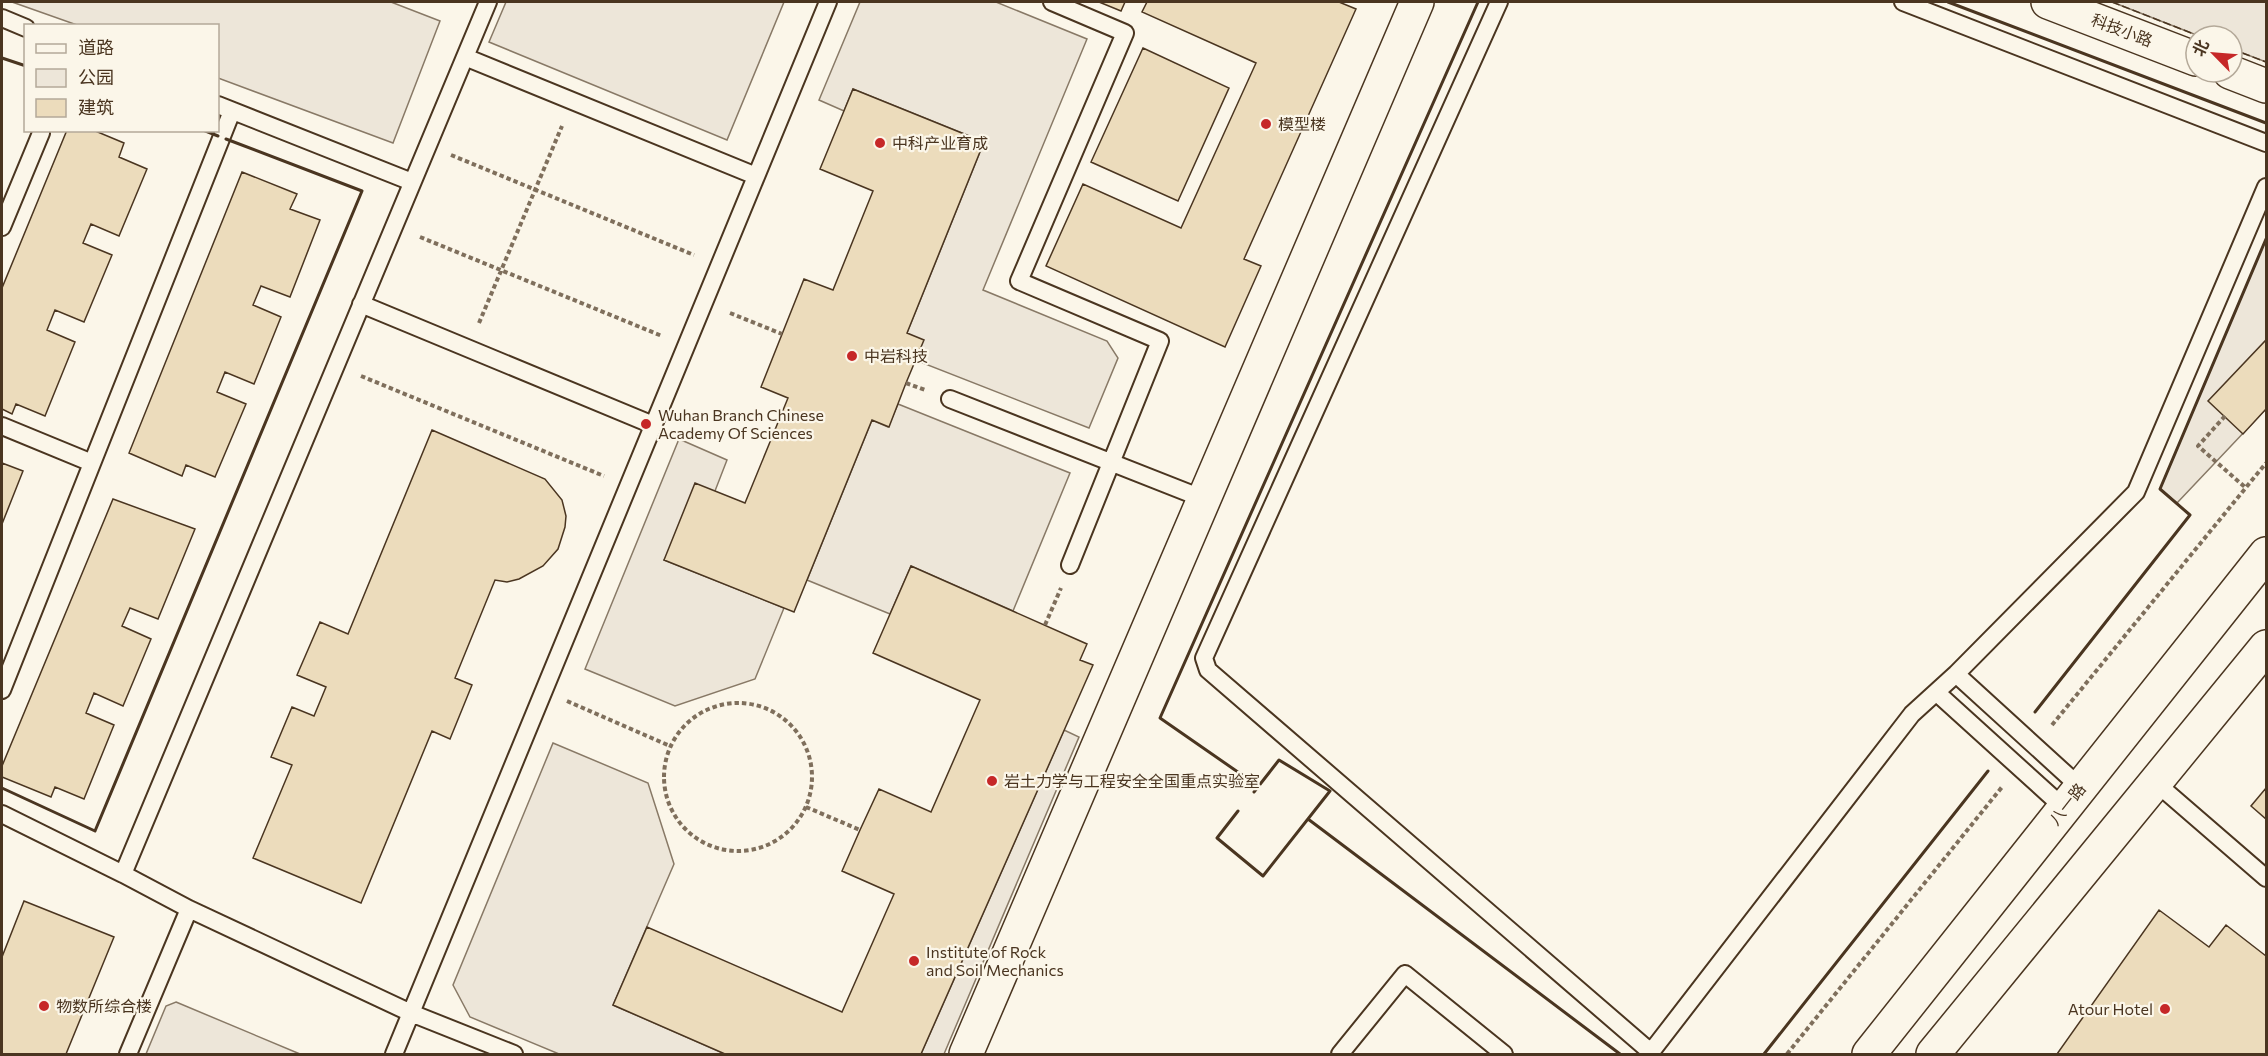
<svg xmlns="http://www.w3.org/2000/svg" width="2268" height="1056" viewBox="0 0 2268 1056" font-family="Commissioner,'Noto Sans SC',sans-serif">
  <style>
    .green { fill: #ede6d9; stroke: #887966; stroke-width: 1.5 }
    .building { fill: #ecdcbc; stroke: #4a3520; stroke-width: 1.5 }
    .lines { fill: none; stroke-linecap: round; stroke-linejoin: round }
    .lane-casing { stroke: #4a3520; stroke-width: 20 }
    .street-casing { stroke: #4a3520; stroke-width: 36 }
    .secondary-casing { stroke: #4a3520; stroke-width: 36 }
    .path { stroke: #7f6f5c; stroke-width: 4; stroke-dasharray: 4.5 3; stroke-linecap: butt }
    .lane { stroke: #fbf6e9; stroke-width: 16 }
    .street { stroke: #fbf6e9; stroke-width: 33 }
    .secondary { stroke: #fbf6e9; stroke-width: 33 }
    .fence { stroke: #4a3520; stroke-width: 1.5; stroke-dasharray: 8 3; stroke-linecap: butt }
    .wall { stroke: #4a3520; stroke-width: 3 }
    .poi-dot { fill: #c62828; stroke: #fbf6e9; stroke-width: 2 }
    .labels { text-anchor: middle; stroke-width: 4.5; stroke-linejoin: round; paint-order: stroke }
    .street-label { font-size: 16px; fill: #4a3520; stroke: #fbf6e9 }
    .poi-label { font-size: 16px; fill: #4a3520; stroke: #fbf6e9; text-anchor: start }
  </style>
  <rect width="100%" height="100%" fill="#fbf6e9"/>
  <path class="green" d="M 12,2 L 391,2 L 440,21 L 393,143 L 218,78 L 218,26 L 77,25 Z
    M 506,2 L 784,2 L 727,140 L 489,42 Z
    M 860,2 L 996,2 L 1087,39 L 983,290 L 1107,341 L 1118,358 L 1089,428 L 915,360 L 907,333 L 984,142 L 853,89 L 844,111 L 819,100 Z
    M 2112,2 L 2266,2 L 2266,62 L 2232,49 L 2232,36 L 2199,36 Z
    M 2266,239 L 2266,409 L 2177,503 L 2160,489 Z
    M 898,404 L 1070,473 L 1013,611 L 911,566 L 890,614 L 807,580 L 872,420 L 888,427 Z
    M 679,439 L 727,460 L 715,491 L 664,560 L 784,608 L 755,679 L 675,706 L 585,669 Z
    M 1064,730 L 1079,737 L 944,1054 L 921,1054 Z
    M 553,743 L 648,783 L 674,864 L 613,1005 L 725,1054 L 559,1054 L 470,1017 L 453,985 Z
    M 176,1002 L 300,1054 L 146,1054 L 166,1006 Z"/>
  <path class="building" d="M 1099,2 L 1125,2 L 1121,11 Z
    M 1147,2 L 1339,2 L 1356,9 L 1244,259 L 1261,266 L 1225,347 L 1046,266 L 1083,184 L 1181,228 L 1256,63 L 1142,12 Z
    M 1143,48 L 1229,88 L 1178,201 L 1091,162 Z
    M 853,89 L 984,142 L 907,333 L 924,340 L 906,383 L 889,427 L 872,420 L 794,612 L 664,560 L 695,483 L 745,503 L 788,398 L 761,387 L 804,279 L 833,290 L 873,191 L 820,169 Z
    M 67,130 L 93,130 L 124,143 L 119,157 L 147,169 L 119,236 L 91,224 L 83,243 L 112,255 L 84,322 L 55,310 L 47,330 L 75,342 L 45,416 L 16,404 L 12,414 L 2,409 L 2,288 Z
    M 242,172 L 297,194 L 290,209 L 320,220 L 290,297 L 261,286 L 253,305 L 281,317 L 254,384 L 225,372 L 217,392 L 246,404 L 215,477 L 186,465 L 182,476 L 129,453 Z
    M 2266,340 L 2266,409 L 2243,434 L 2208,401 Z
    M 432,430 L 545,479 L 562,500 L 566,516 L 565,527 L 558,549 L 543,566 L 519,579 L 507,582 L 495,580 L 455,678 L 472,685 L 450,739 L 432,731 L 361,903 L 253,858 L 292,765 L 271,757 L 292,707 L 314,716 L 326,687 L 297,675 L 320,622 L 348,634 Z
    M 2,463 L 23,471 L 2,524 Z
    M 113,499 L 195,529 L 158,619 L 130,608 L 122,626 L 151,639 L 123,706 L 94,693 L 86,713 L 114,725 L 84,799 L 55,787 L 51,797 L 2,777 L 2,766 Z
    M 911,566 L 1087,644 L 1080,660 L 1093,665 L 921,1054 L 725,1054 L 613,1005 L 647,927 L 842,1012 L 894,894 L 842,871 L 860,830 L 879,789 L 931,812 L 980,700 L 873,653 Z
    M 2266,788 L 2266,819 L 2251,806 Z
    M 24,901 L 114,937 L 66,1054 L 2,1054 L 2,957 Z
    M 2159,910 L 2209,947 L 2226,925 L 2266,956 L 2266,1054 L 2057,1054 Z"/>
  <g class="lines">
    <defs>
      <path id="lane" d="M 1052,2 L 1125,33 L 1019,281 L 1160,341 L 1070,565
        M 1499,2 L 1204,658 L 1208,670 L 1653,1054
        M 1903,2 L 2266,143
        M 2,18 L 26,28
        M 465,57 L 756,176
        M 218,105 L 412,182
        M 2,227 L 41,133
        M 361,304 L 653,425
        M 950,399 L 1204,499
        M 2,426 L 92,463
        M 1956,674 L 2080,787
        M 2,690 L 232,111
        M 1936,692 L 2064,808
        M 2155,782 L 2266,878
        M 2,814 L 123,874 L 189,909 L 411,1013 L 514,1054
        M 123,874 L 488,2
        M 1651,1052 L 1912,714 L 1956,674 L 2136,492 L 2266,187
        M 128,1054 L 189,909
        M 394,1054 L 828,2
        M 1340,1054 L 1405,974 L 1504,1054"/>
      <path id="street" d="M 2048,2 L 2196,59
        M 2230,72 L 2266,86
        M 966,1054 L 1417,2"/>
      <path id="secondary" d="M 1869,1054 L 2266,554
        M 1933,1054 L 2266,647"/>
    </defs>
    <use href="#lane" class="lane-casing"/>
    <use href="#street" class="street-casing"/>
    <use href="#secondary" class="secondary-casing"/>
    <path class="path" d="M 451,155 L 694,255
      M 420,237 L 662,336
      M 730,313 L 782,334
      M 479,323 L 562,126
      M 361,376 L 604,476
      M 906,383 L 925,390
      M 2225,416 L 2198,446 L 2246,488
      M 1045,625 L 1061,588
      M 567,701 L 670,746
      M664 777a74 74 0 1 1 148 0a74 74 0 1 1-148 0Z
      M 2052,725 L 2266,463
      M 806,807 L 860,830
      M 1787,1054 L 2002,787"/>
    <use href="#lane" class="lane"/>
    <use href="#street" class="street"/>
    <use href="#secondary" class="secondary"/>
    <path class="fence" d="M 2112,2 L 2199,36
      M 2232,49 L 2266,62"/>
    <path class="wall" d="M 1948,2 L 2266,123
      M 2,58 L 26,66
      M 203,130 L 218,136
      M 2035,712 L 2190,515 L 2160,489 L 2266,239
      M 1258,786 L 1160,718 L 1478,2
      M 2,788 L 95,831 L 362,191 L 226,139
      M 1238,811 L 1217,838 L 1263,876 L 1330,791 L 1279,760 L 1254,792
      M 1308,819 L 1620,1054
      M 1764,1054 L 1988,771"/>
  </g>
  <g class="poi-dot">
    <circle cx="1266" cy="124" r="6"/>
    <circle cx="880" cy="143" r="6"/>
    <circle cx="852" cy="356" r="6"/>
    <circle cx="646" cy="424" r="6"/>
    <circle cx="992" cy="781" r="6"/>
    <circle cx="914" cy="961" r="6"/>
    <circle cx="44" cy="1006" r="6"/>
    <circle cx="2165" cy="1009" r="6"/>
  </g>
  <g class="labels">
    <g class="street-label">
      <text transform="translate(2122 30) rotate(21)" y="6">科技小路</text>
      <text transform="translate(2067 804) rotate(-52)" y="6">八一路</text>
    </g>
    <g class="poi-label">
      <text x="1278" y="130">模型楼</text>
      <text x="892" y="149">中科产业育成</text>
      <text x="864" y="362">中岩科技</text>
      <text x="658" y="421">Wuhan Branch Chinese<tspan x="658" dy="18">Academy Of Sciences</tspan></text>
      <text x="1004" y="787">岩土力学与工程安全全国重点实验室</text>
      <text x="926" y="958">Institute of Rock<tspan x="926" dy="18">and Soil Mechanics</tspan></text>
      <text x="56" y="1012">物数所综合楼</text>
      <text x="2153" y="1015" text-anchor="end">Atour Hotel</text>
    </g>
  </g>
  <rect width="2268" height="1056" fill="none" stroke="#4a3520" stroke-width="6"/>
  <rect x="24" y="24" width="195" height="108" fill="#fbf6e9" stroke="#b4a999" stroke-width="1.5"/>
  <rect x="36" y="44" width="30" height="9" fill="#fbf6e9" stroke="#b4a999" stroke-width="1.5"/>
  <text x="78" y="54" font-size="18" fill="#4a3520">道路</text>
  <rect x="36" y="69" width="30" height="18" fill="#ede6d9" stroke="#b4a999" stroke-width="1.5"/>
  <text x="78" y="84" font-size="18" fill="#4a3520">公园</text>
  <rect x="36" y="99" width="30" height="18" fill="#ecdcbc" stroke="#b4a999" stroke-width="1.5"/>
  <text x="78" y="114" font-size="18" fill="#4a3520">建筑</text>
  <g transform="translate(2214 54) rotate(295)"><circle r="28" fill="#fbf6e9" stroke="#b4a999" stroke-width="1.5"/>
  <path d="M0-4.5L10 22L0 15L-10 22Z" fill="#c62828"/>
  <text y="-9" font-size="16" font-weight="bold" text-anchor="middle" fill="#4a3520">北</text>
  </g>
</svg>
